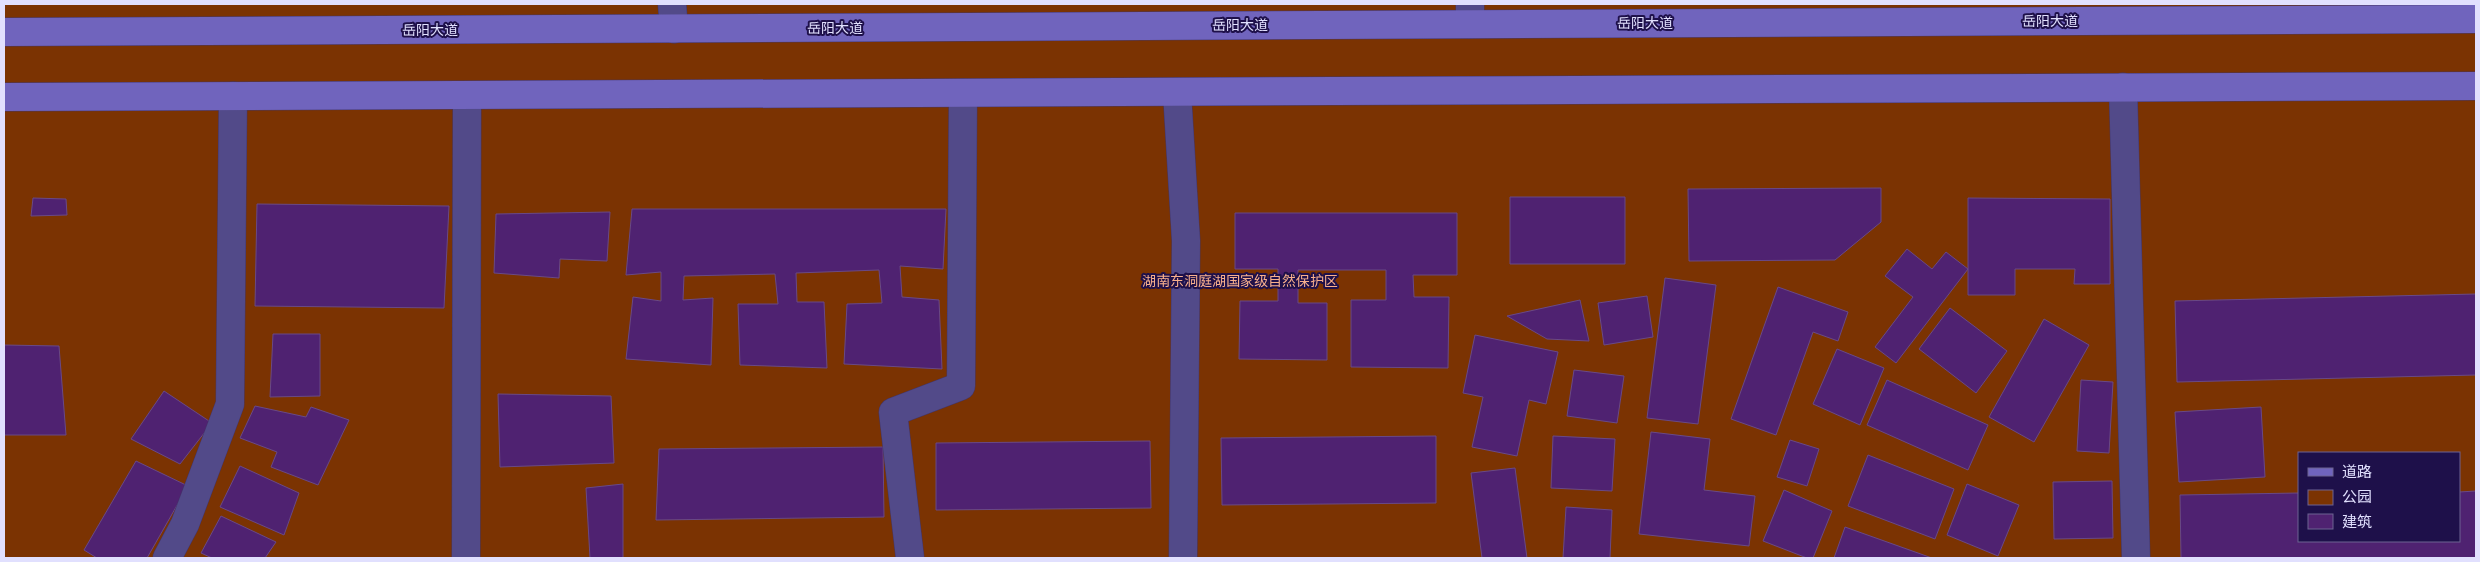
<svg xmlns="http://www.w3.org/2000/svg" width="2480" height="562" viewBox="0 0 2480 562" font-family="Montserrat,'Noto Sans SC',sans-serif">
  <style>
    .green { fill: #7b3302; fill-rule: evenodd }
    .building { fill: #4f2271; stroke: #694986 }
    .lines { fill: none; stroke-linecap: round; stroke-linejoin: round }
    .street-casing { stroke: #443668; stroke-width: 29 }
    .primary-casing { stroke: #443668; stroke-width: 29 }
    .street { stroke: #524a89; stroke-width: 28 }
    .primary { stroke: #7064bd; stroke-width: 28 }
    .labels { text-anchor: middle; stroke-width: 4; stroke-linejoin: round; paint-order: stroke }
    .street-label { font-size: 14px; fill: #e1e0fe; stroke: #1e104a }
    .park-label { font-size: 14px; fill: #f9b18d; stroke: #1e104a }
  </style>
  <rect width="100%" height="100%" fill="#271b56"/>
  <path class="green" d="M 4,4 L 2476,4 L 2476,558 L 4,558 ZM 2299,453 L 2459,453 L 2459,541 L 2299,541 Z"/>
  <path class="building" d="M 1881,188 L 1881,222 L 1835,260 L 1689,261 L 1688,189 Z
    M 1510,197 L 1625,197 L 1625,264 L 1510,264 Z
    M 33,198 L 66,199 L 67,215 L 31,216 Z
    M 1968,198 L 2110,199 L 2110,284 L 2074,284 L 2075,269 L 2015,269 L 2015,295 L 1968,295 Z
    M 257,204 L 449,206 L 444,308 L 255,306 Z
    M 632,209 L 946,209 L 943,269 L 900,266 L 902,297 L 939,300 L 942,369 L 844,364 L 847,304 L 882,303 L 879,270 L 796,273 L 797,302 L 824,302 L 827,368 L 740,365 L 738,304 L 778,304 L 775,274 L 684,276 L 683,300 L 713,298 L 711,365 L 626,359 L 633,297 L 661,301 L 661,272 L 626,275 Z
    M 610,212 L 607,261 L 560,259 L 559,278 L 494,273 L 496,214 Z
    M 1235,213 L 1457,213 L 1457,275 L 1413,275 L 1414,297 L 1449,297 L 1448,368 L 1351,367 L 1351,300 L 1386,300 L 1386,270 L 1298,270 L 1298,303 L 1327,303 L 1327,360 L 1239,359 L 1240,301 L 1278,301 L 1278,269 L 1235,269 Z
    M 1907,249 L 1932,269 L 1946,252 L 1968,269 L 1896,363 L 1875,347 L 1913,297 L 1885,276 Z
    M 1665,278 L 1716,285 L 1698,424 L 1647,418 Z
    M 1778,287 L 1848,312 L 1838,341 L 1813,332 L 1776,435 L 1731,419 Z
    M 2476,294 L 2476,375 L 2177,382 L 2175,301 Z
    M 1647,296 L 1653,337 L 1604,345 L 1598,303 Z
    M 1580,300 L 1589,341 L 1547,339 L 1507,316 Z
    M 1950,308 L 2007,351 L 1976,393 L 1919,349 Z
    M 2044,319 L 2089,345 L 2034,442 L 1989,417 Z
    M 273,334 L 320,334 L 320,396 L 270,397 Z
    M 1475,335 L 1558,352 L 1546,404 L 1529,400 L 1517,456 L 1472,447 L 1483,397 L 1463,393 Z
    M 4,345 L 59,346 L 66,435 L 4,435 Z
    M 1837,349 L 1884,368 L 1860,425 L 1813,404 Z
    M 1574,370 L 1624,376 L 1617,423 L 1567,416 Z
    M 1887,380 L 1988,425 L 1968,470 L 1867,425 Z
    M 2081,380 L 2113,382 L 2109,453 L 2077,451 Z
    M 164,391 L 212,423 L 180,464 L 131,439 Z
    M 498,394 L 611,396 L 614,463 L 500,467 Z
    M 255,406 L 306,417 L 311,407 L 349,420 L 318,485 L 271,467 L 277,452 L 240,438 Z
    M 2261,407 L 2265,477 L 2179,482 L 2175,412 Z
    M 1651,432 L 1710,439 L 1704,490 L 1755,496 L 1749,546 L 1639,534 Z
    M 1436,436 L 1436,503 L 1222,505 L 1221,438 Z
    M 1553,436 L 1615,439 L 1612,491 L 1551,488 Z
    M 1790,440 L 1819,449 L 1807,486 L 1777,477 Z
    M 1150,441 L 1151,508 L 936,510 L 936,443 Z
    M 883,447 L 884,517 L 656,520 L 659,449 Z
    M 1868,455 L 1954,489 L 1935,539 L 1848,506 Z
    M 136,461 L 188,486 L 147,558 L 97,558 L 84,550 Z
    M 240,466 L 299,493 L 284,535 L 220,507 Z
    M 1515,468 L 1527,558 L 1482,558 L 1471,473 Z
    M 2112,481 L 2113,538 L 2054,539 L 2053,482 Z
    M 623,484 L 623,558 L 590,558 L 586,488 Z
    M 1967,484 L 2019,505 L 1998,556 L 1947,535 Z
    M 1784,490 L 1832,511 L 1813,558 L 1807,558 L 1763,541 Z
    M 2476,491 L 2476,558 L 2181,558 L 2180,495 L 2299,493 L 2299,541 L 2459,541 L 2459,492 Z
    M 1566,507 L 1612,510 L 1610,558 L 1563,558 Z
    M 221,516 L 276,542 L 265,558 L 212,558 L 201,553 Z
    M 1845,527 L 1932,558 L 1834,558 Z"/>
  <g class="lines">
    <defs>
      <path id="street" d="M 672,4 L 674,29
        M 1470,24 L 1470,4
        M 2123,87 L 2136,558
        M 1177,92 L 1186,241 L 1183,558
        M 167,558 L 185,524 L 230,404 L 233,96
        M 466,558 L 467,96
        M 910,558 L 893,412 L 961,386 L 963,93"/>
      <path id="primary" d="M 4,32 L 2476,19
        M 4,97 L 2476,86"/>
    </defs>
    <use href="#street" class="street-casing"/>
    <use href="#primary" class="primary-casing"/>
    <use href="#street" class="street"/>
    <use href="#primary" class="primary"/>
  </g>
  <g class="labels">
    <g class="street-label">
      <text x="2050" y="26">岳阳大道</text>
      <text x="1645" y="28">岳阳大道</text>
      <text x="1240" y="30">岳阳大道</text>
      <text x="835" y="33">岳阳大道</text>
      <text x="430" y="35">岳阳大道</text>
    </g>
    <g class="park-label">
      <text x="1240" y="286">湖南东洞庭湖国家级自然保护区</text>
    </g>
  </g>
  <rect width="2480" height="562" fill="none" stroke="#e1e0fe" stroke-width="10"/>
  <rect x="2298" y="452" width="162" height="90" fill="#1e104a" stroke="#6c6392"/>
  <rect x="2308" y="468" width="25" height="8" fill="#7064bd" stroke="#6c6392"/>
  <text x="2342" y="477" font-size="15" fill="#e1e0fe">道路</text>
  <rect x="2308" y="490" width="25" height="15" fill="#7b3302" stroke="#6c6392"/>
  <text x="2342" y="502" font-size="15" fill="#e1e0fe">公园</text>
  <rect x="2308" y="514" width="25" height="15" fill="#4f2271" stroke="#6c6392"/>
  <text x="2342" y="527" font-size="15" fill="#e1e0fe">建筑</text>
</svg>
